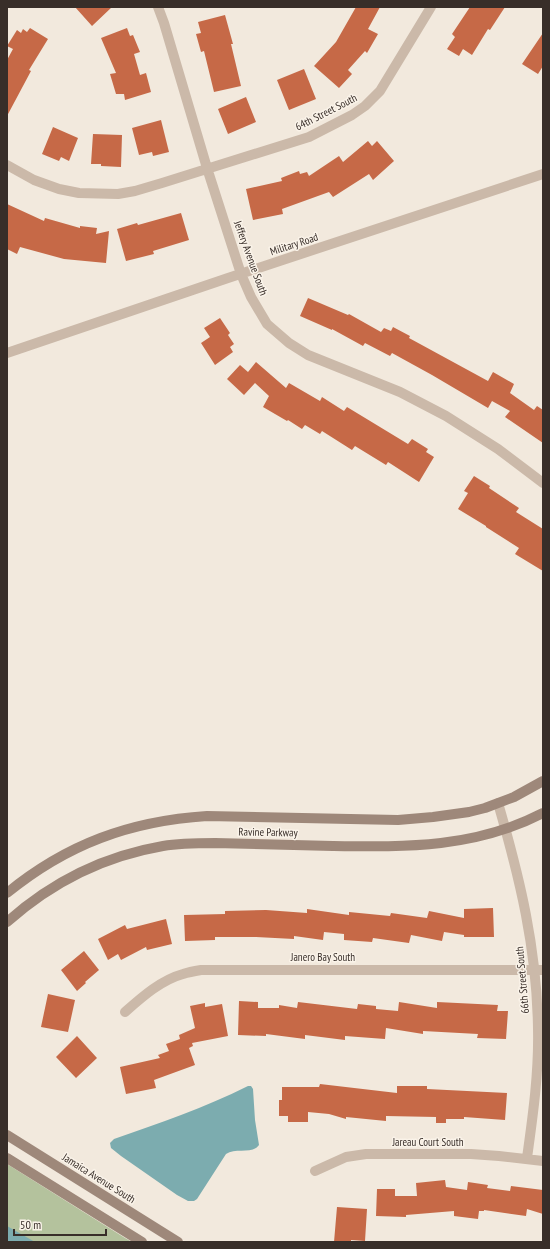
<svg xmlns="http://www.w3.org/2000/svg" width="550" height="1249" viewBox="0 0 550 1249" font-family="'PT Sans Narrow',sans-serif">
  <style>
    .green { fill: #b4c29d }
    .water { fill: #7cacaf }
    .building { fill: #c66947 }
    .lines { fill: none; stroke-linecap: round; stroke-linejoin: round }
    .street { stroke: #cbb9a9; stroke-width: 10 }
    .secondary { stroke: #9e887a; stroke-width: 10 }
    .labels { text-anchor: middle; stroke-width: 3; stroke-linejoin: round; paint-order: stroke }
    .street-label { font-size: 11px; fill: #382e29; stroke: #faf3e9 }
  </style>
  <rect width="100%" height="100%" fill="#f2e9dd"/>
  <path class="green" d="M 7,1164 L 125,1238 L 132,1242 L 7,1242 Z"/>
  <path class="water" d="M 248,1086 L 251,1086 L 253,1089 L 255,1120 L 259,1145 C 252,1155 236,1147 226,1154 L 197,1199 L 194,1201 L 188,1201 L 177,1195 L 121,1156 L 111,1148 L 110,1143 L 114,1139 C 160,1123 204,1108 248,1086 Z
    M 7,1226 L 35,1242 L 7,1242 Z"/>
  <path class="building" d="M 75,7 L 112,7 L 92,26 Z
    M 356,7 L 380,7 L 368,29 L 378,34 L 367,53 L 365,51 L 348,70 L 352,74 L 339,88 L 314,66 L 336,42 Z
    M 470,7 L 505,7 L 490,30 L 488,29 L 472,55 L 463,49 L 459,56 L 447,49 L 455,37 L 452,34 Z
    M 225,15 L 233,44 L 231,44 L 241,86 L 214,92 L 204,51 L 201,52 L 196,34 L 201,33 L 198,22 Z
    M 30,28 L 48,39 L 29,70 L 31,71 L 7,116 L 7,60 L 13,49 L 7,46 L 17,30 L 21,33 L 23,29 L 27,32 Z
    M 127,28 L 130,36 L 133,35 L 140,52 L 134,54 L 140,75 L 146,73 L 151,92 L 125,100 L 124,94 L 116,94 L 110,74 L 116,73 L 101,38 Z
    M 543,33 L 543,66 L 538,74 L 522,64 Z
    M 304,69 L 316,99 L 289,110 L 277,80 Z
    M 246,97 L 256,122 L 228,134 L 218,109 Z
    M 161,120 L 169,152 L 153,156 L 152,152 L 139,155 L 132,128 Z
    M 53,127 L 78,138 L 69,161 L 61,157 L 59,161 L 42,154 Z
    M 93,134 L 122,135 L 121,167 L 101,166 L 101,164 L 91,164 Z
    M 368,141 L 372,146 L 377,141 L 394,161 L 373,180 L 369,174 L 333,197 L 329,192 L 282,209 L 283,214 L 253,220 L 246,189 L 282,181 L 281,178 L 299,171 L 300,174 L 307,172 L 309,176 L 339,156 L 343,162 Z
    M 7,204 L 44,221 L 45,218 L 80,228 L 80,226 L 97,228 L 96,234 L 109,231 L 106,263 L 64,259 L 20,247 L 17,254 L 7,249 Z
    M 181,213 L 189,240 L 153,251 L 154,254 L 126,261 L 117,229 L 137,223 L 138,225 Z
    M 308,298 L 348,315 L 349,314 L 381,332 L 384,328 L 391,331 L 393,327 L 410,336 L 409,338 L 488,381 L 493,372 L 514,384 L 510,393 L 534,410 L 537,406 L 543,410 L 543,443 L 505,417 L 510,411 L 492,401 L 488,408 L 432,375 L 392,353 L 390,356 L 365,343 L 363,346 L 332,329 L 332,330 L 300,316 Z
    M 220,318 L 230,333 L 228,335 L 234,344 L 230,347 L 233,352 L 215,365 L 201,343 L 210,337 L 204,328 Z
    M 256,362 L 286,388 L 289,383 L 320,401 L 322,397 L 344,411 L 347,407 L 408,444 L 412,439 L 428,449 L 426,452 L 434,457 L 419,482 L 388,462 L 386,465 L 355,446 L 352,450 L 322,431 L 320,434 L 305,425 L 302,429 L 288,420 L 287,421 L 263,407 L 269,396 L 255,383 L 244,395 L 227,379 L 240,365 L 248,372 Z
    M 474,476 L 490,486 L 489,488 L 519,508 L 516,512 L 543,529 L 543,571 L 515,554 L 519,548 L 486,527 L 486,526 L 458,509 L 468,493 L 464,491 Z
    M 493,908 L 494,937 L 464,937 L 464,935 L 444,932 L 442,941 L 411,935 L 409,943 L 373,938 L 372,942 L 344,940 L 344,934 L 324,932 L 323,940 L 294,936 L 294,939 L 256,937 L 215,937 L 215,940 L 185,941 L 184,915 L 225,914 L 225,911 L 266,910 L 307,913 L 307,909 L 349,915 L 349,912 L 390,916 L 391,913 L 427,918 L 429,911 L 464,918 L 464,909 Z
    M 166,919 L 172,944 L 147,950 L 146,947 L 121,960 L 118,954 L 108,960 L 98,939 L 125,925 L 127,929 Z
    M 84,951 L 99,970 L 85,982 L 86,983 L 77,991 L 61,970 Z
    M 48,994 L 75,1000 L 68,1032 L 41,1027 Z
    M 239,1001 L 258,1002 L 258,1008 L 279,1008 L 279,1005 L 297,1008 L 298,1002 L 357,1009 L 358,1004 L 376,1006 L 376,1009 L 398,1011 L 399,1002 L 437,1008 L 437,1002 L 498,1005 L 497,1011 L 508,1011 L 506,1039 L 477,1038 L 478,1034 L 423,1031 L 423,1034 L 386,1028 L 385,1039 L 345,1036 L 345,1040 L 305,1035 L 305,1039 L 266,1034 L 266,1036 L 238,1035 Z
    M 205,1003 L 205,1007 L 222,1004 L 228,1036 L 192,1043 L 193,1046 L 189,1048 L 195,1065 L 154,1080 L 156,1088 L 126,1094 L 120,1067 L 160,1058 L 158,1055 L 169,1051 L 166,1044 L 180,1039 L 179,1035 L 195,1028 L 190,1006 Z
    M 77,1036 L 97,1058 L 76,1078 L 56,1057 Z
    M 320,1084 L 397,1093 L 397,1086 L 427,1086 L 427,1089 L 507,1093 L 505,1120 L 464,1117 L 464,1119 L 446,1119 L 446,1123 L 436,1123 L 436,1117 L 386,1116 L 386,1121 L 346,1117 L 346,1119 L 329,1114 L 308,1112 L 308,1122 L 288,1122 L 288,1116 L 279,1116 L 279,1100 L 282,1100 L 282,1087 L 319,1087 Z
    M 445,1180 L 446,1187 L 467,1190 L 468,1182 L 488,1185 L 487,1188 L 510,1191 L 511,1186 L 543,1190 L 543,1214 L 527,1209 L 526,1216 L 484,1210 L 484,1211 L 479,1211 L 478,1219 L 454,1216 L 454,1211 L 406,1215 L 406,1217 L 376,1216 L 377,1189 L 395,1189 L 395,1196 L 417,1196 L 416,1183 Z
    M 337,1207 L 367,1209 L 365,1241 L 351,1240 L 351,1242 L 334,1242 Z"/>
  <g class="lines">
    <path class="street" d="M 158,7 L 164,23 L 207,168 L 241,274 L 251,297 L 267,324 L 289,343 L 308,355 L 400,392 L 446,416 L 498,449 L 543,483
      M 7,165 L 34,180 L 59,189 L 79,193 L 118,194 L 135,191 L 162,183 L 309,137 L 352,115 L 365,106 L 380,91 L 431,7
      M 7,353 L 228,278 L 543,174
      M 498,803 C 520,879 537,949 538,1029 C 539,1072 533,1115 527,1158
      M 125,1012 C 142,997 161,980 183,974 C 189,972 195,971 201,970 L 543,970
      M 315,1171 L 346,1157 L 366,1154 L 471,1154 L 499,1156 L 543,1161"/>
    <path class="secondary" d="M 7,893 C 67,844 130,821 207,816 L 398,820 L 433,817 L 469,812 L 485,808 L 514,797 L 543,781
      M 7,922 C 52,882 104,856 163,846 C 180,843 198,843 215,843 C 255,844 294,845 333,846 C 408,847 475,848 543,813
      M 7,1135 L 178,1242
      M 7,1158 L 142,1242"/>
  </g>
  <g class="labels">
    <g class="street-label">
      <text transform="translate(326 112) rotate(-27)" y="4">64th Street South</text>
      <text transform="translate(294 244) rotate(-18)" y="4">Military Road</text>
      <text transform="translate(251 258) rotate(70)" y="4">Jeffery Avenue South</text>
      <text transform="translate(268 832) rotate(1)" y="4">Ravine Parkway</text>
      <text x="323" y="961">Janero Bay South</text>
      <text transform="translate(522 980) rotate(-95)" y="4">66th Street South</text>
      <text x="428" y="1146">Jareau Court South</text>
      <text transform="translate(99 1178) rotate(32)" y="4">Jamaica Avenue South</text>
    </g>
  </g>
  <rect width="550" height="1249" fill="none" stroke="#382e29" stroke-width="16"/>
  <path d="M14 1229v6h92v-6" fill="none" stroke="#382e29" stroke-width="2"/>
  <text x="20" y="1229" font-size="12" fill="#382e29" stroke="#faf3e9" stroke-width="3" paint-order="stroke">50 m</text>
</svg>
